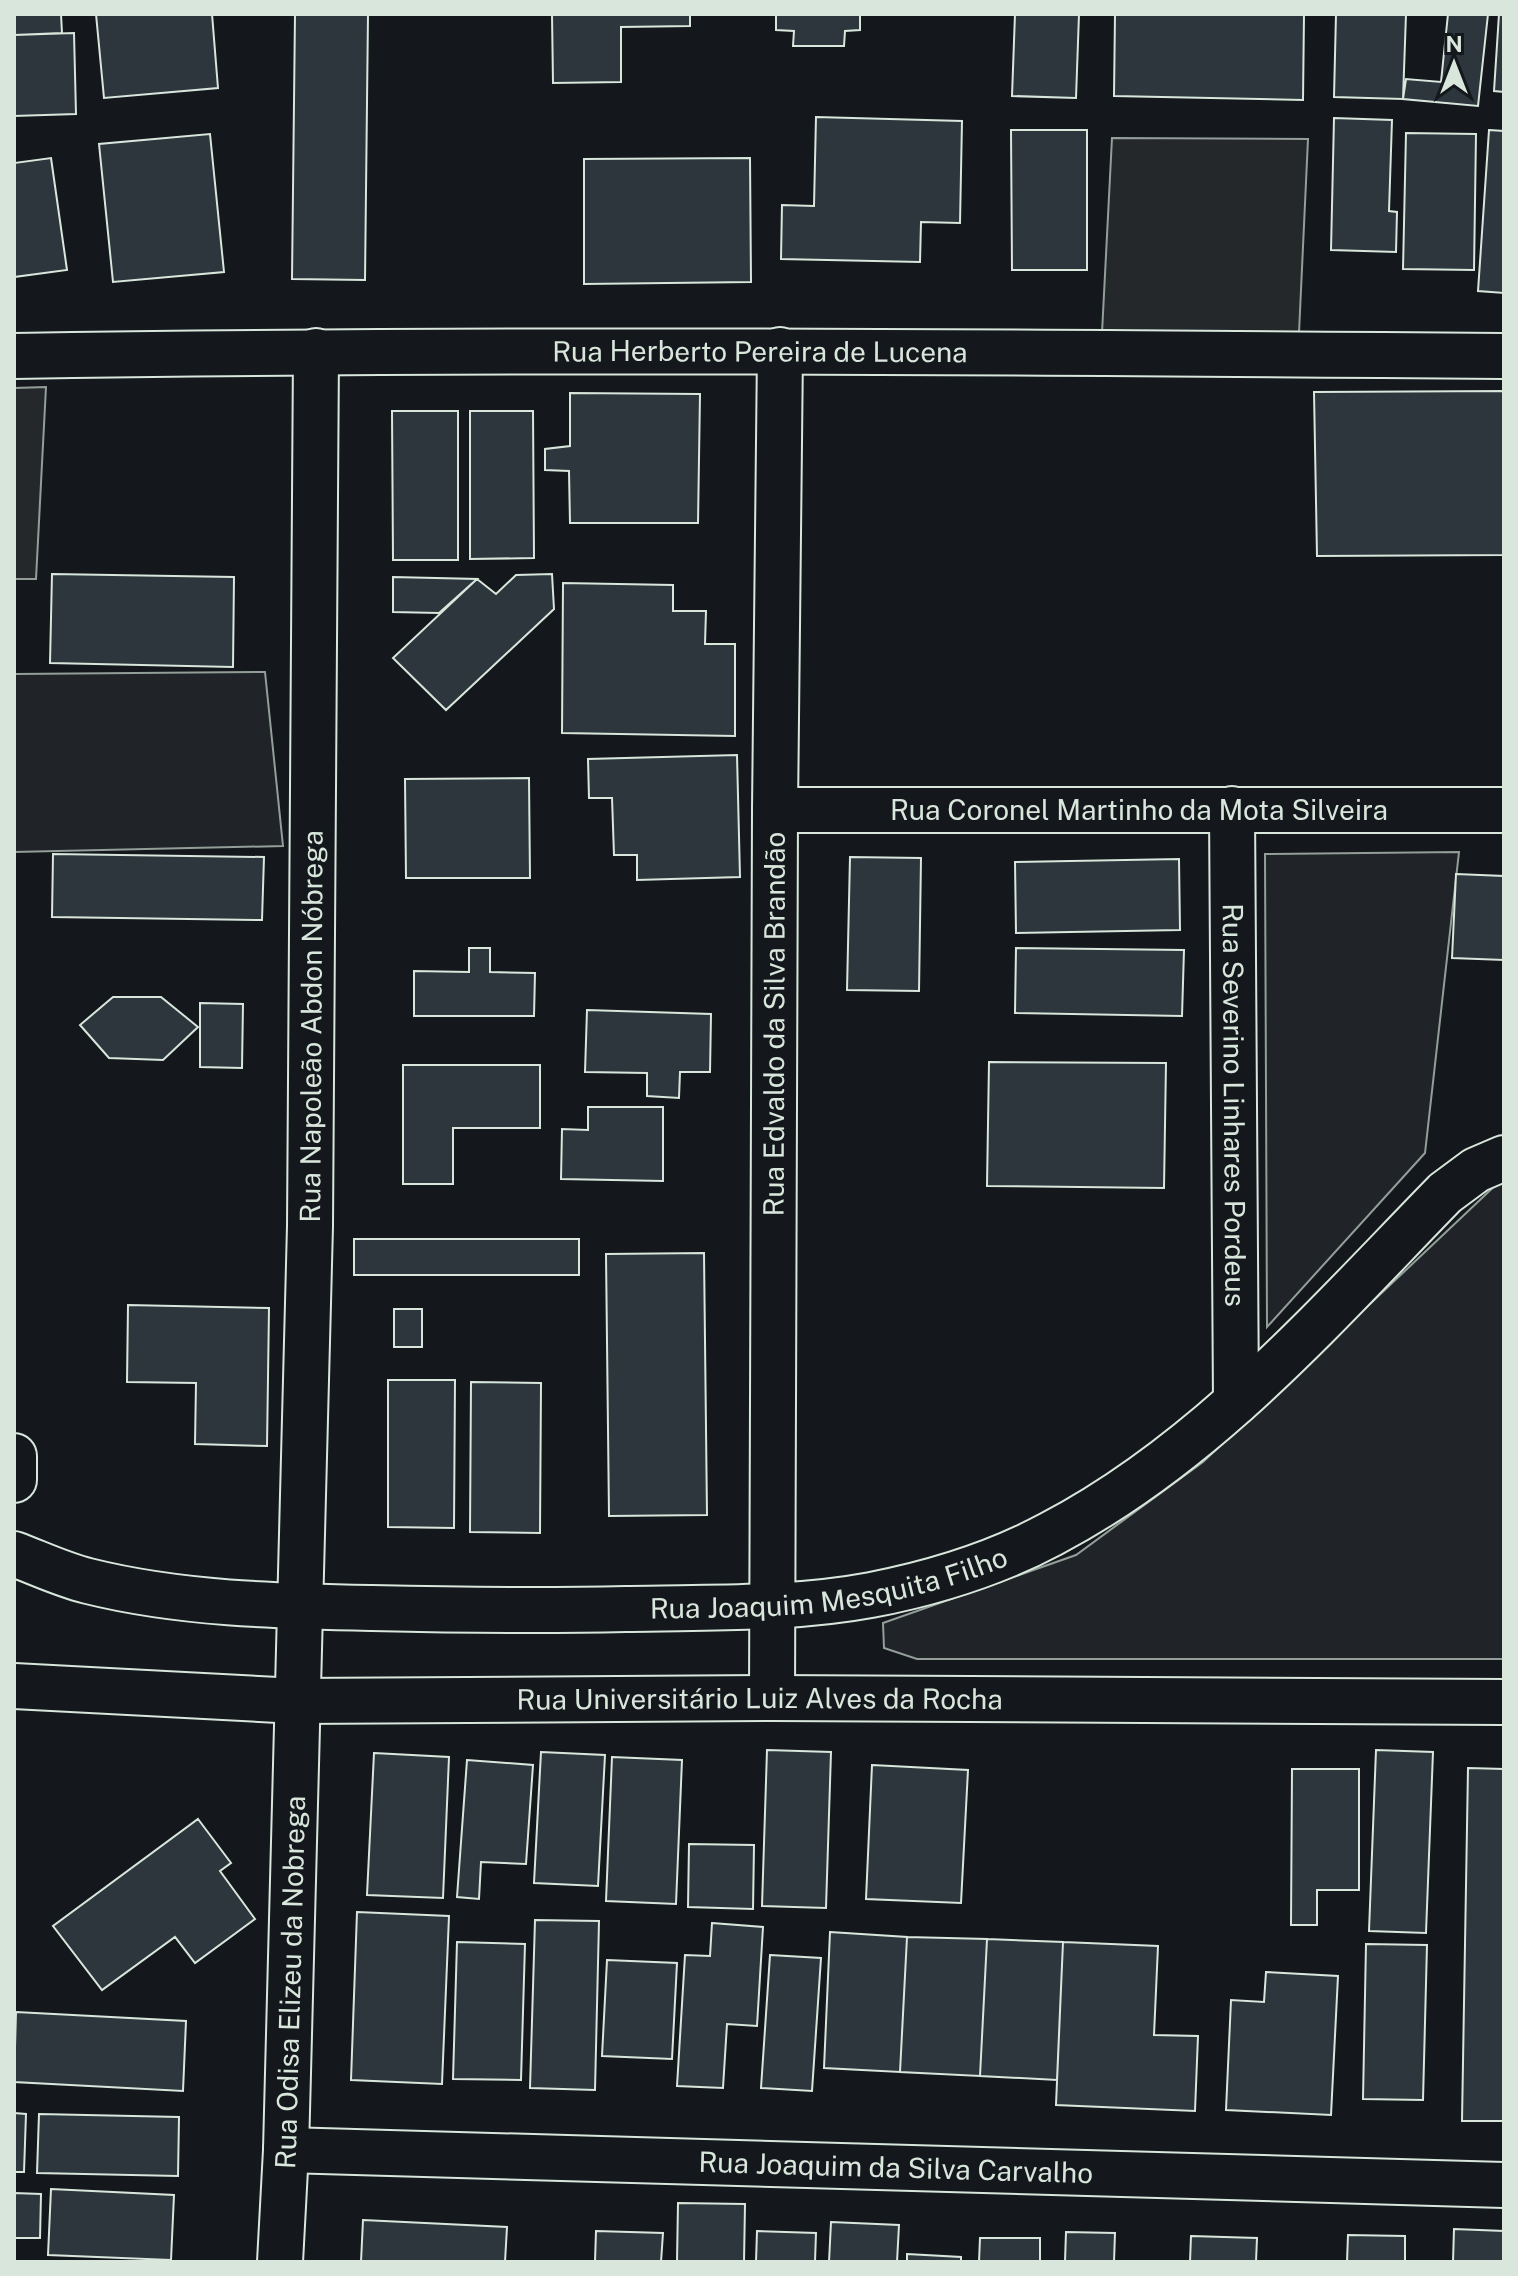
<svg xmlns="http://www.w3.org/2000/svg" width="1518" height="2276" viewBox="0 0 1518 2276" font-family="'Public Sans',sans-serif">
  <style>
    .green { fill: #202428; stroke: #939e99; stroke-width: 2 }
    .parking { fill: #24282b; stroke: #939e99; stroke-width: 2 }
    .building { fill: #2c363c; stroke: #d8e6dc; stroke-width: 2 }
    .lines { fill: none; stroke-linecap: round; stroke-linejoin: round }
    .minor-casing { stroke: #d8e6dc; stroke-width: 48 }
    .major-casing { stroke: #d8e6dc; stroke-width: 48 }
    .minor { stroke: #14181c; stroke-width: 44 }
    .major { stroke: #14181c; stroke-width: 44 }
    .labels { text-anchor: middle; stroke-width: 6; stroke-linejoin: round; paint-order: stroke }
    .street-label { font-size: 28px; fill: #d8e6dc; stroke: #14181c }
  </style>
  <rect width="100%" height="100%" fill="#14181c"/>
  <path class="green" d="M 265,672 L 283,846 L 14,852 L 14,674 Z
    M 1459,852 L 1425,1153 L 1267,1327 L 1265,854 Z
    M 1501,1180 L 1504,1180 L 1504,1659 L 917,1659 L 884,1648 L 883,1623 L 1076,1555 L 1203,1462 Z"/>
  <path class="parking" d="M 1112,138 L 1308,139 L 1299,333 L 1102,333 Z
    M 46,387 L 36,579 L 14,579 L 14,388 Z"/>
  <path class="building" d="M 14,14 L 61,14 L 62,33 L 14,35 Z
    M 96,14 L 212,14 L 218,88 L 104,98 Z
    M 295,14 L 368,14 L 365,280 L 292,279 Z
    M 552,14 L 690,14 L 690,26 L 621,27 L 621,82 L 553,83 Z
    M 776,14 L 860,14 L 860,30 L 845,31 L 844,46 L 793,46 L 794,31 L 776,30 Z
    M 1015,14 L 1079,14 L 1076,98 L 1012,96 Z
    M 1115,14 L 1304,14 L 1303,100 L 1114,96 Z
    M 1336,14 L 1406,14 L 1403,99 L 1334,97 Z
    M 1448,14 L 1488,14 L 1478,106 L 1403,99 L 1406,79 L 1441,82 Z
    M 1499,14 L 1504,14 L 1504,92 L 1494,91 Z
    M 74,33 L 76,114 L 14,116 L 14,35 Z
    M 816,117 L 962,121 L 960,223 L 921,222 L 920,262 L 781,259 L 782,205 L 814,206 Z
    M 1334,118 L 1392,120 L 1389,211 L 1397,212 L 1396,252 L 1331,250 Z
    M 1011,130 L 1087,130 L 1087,270 L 1012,270 Z
    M 1489,130 L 1504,131 L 1504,293 L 1478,291 Z
    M 1406,133 L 1476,134 L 1474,270 L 1403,269 Z
    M 210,134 L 224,272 L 113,282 L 99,144 Z
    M 51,158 L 67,270 L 14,277 L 14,163 Z
    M 750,158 L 751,282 L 584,284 L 584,159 Z
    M 1504,391 L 1504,555 L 1317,556 L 1314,392 Z
    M 570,393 L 700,394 L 698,523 L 570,523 L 569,471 L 545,470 L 545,449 L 570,446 Z
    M 392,411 L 458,411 L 458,560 L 393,560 Z
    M 470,411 L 533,411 L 534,558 L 470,559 Z
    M 52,574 L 234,577 L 233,667 L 50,663 Z
    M 552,574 L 554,609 L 446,710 L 393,658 L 477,579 L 496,594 L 516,575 Z
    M 393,577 L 477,579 L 439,613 L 393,612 Z
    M 563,583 L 673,585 L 673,611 L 706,611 L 705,644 L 735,644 L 735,736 L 562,733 Z
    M 737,755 L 740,877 L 637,880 L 637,855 L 614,855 L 612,798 L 589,798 L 588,759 Z
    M 529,778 L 530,878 L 406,878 L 405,779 Z
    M 53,854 L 264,857 L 262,920 L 52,917 Z
    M 850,857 L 921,858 L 919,991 L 847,990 Z
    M 1179,859 L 1180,930 L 1016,933 L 1015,862 Z
    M 1456,874 L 1504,876 L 1504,960 L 1452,958 Z
    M 469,948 L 490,948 L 490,972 L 535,973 L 534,1016 L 414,1016 L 414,971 L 469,972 Z
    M 1016,948 L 1184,950 L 1182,1016 L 1015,1013 Z
    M 113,997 L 161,997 L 198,1027 L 163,1060 L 109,1058 L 80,1025 Z
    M 200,1003 L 243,1004 L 242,1068 L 200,1067 Z
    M 587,1010 L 711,1014 L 710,1072 L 680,1072 L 679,1098 L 647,1096 L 647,1073 L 585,1072 Z
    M 989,1062 L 1166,1063 L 1164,1188 L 987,1186 Z
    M 403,1065 L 540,1065 L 540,1128 L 453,1128 L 453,1184 L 403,1184 Z
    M 588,1107 L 663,1107 L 663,1181 L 561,1179 L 562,1129 L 588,1130 Z
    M 354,1239 L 579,1239 L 579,1275 L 354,1275 Z
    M 704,1253 L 707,1515 L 609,1516 L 606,1254 Z
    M 128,1305 L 269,1308 L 267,1446 L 195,1444 L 196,1383 L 127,1382 Z
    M 394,1309 L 422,1309 L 422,1347 L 394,1347 Z
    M 388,1380 L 455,1380 L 454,1528 L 388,1527 Z
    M 471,1382 L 541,1383 L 540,1533 L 470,1532 Z
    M 767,1750 L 831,1752 L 826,1908 L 762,1906 Z
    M 1376,1750 L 1433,1752 L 1426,1933 L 1369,1931 Z
    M 541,1752 L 605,1755 L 598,1886 L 534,1883 Z
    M 374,1753 L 449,1757 L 443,1898 L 367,1895 Z
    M 612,1757 L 682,1760 L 676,1904 L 606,1901 Z
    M 467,1760 L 533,1765 L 526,1864 L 481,1862 L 479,1899 L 457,1897 Z
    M 872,1765 L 968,1770 L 961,1903 L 866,1899 Z
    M 1468,1768 L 1504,1769 L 1504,2121 L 1462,2121 Z
    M 1292,1769 L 1359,1769 L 1359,1890 L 1317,1890 L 1317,1925 L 1291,1925 Z
    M 198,1819 L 231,1863 L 220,1871 L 255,1919 L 195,1963 L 175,1937 L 102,1990 L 53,1926 Z
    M 689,1844 L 754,1845 L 753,1909 L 688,1907 Z
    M 357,1912 L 449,1916 L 442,2084 L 351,2080 Z
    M 535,1920 L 599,1921 L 595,2090 L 530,2088 Z
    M 712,1923 L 763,1927 L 757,2026 L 727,2024 L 723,2088 L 677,2086 L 685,1955 L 710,1956 Z
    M 830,1932 L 907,1937 L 900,2072 L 824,2068 Z
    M 907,1937 L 987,1939 L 980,2076 L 900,2072 Z
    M 987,1939 L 1063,1942 L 1057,2080 L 980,2076 Z
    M 457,1942 L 525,1944 L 521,2080 L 453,2079 Z
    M 1063,1942 L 1158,1946 L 1154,2035 L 1198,2036 L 1195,2111 L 1056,2105 Z
    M 1366,1944 L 1427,1945 L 1423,2100 L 1363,2099 Z
    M 770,1955 L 821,1958 L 812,2091 L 761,2088 Z
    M 607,1960 L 677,1963 L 672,2059 L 602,2056 Z
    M 1266,1972 L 1338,1976 L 1331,2115 L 1226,2110 L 1231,2000 L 1264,2002 Z
    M 16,2012 L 186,2021 L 183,2091 L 14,2082 Z
    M 14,2113 L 26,2114 L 24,2172 L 14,2172 Z
    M 39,2114 L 179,2117 L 178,2176 L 37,2173 Z
    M 51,2189 L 174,2195 L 171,2260 L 48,2255 Z
    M 14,2193 L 41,2194 L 40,2238 L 14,2238 Z
    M 678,2203 L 745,2204 L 744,2262 L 677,2262 Z
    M 363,2220 L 507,2227 L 505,2262 L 361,2262 Z
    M 831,2222 L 899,2225 L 897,2262 L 829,2262 Z
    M 1454,2229 L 1504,2231 L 1504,2262 L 1453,2262 Z
    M 596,2231 L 663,2233 L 661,2262 L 595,2262 Z
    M 757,2231 L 816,2233 L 815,2262 L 756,2262 Z
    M 1066,2232 L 1115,2233 L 1114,2262 L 1065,2262 Z
    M 1348,2235 L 1405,2236 L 1405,2262 L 1347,2262 Z
    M 1191,2236 L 1257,2238 L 1256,2262 L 1190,2262 Z
    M 980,2238 L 1040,2238 L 1040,2262 L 979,2262 Z
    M 907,2254 L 961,2257 L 961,2262 L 907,2262 Z"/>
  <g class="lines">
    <defs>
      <g id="minor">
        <path id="s1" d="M 14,356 C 511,348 1007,352 1504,356"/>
        <path id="s2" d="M 1232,809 L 1236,1402"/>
        <path id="s3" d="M 775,810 L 1504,810"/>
        <path id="s4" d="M 14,1554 C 38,1563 63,1575 88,1581 C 180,1604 278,1606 372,1608 C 457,1610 541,1611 626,1609 C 707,1607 791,1610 871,1595 C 933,1583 995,1564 1051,1534 C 1206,1453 1325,1316 1445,1193 L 1476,1170 L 1504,1158"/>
        <path id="s5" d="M 14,1686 L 297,1701 L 772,1698 L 1504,1702"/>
        <path id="s6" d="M 772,1698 L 775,810 L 780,350"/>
        <path id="s7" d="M 286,2150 L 1504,2185"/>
        <path id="s8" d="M 280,2262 L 286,2150 L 310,1226 L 316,351"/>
      </g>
      <path id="major" d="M 14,1456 L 14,1480"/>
    </defs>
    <use href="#minor" class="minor-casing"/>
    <use href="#major" class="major-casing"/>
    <use href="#minor" class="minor"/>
    <use href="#major" class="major"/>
  </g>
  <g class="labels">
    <g class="street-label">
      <text dy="10" stroke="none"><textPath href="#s1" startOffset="746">Rua Herberto Pereira de Lucena</textPath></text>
      <text dy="10" stroke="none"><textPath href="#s3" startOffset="364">Rua Coronel Martinho da Mota Silveira</textPath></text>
      <text dy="10" stroke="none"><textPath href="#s6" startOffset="674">Rua Edvaldo da Silva Brandão</textPath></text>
      <text dy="10" stroke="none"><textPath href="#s8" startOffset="1236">Rua Napoleão Abdon Nóbrega</textPath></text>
      <text dy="10" stroke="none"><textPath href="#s2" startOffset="296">Rua Severino Linhares Pordeus</textPath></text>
      <text dy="10" stroke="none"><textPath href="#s4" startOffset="824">Rua Joaquim Mesquita Filho</textPath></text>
      <text dy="10" stroke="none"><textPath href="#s5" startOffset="746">Rua Universitário Luiz Alves da Rocha</textPath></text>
      <text dy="10" stroke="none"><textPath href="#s8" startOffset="280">Rua Odisa Elizeu da Nobrega</textPath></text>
      <text dy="10" stroke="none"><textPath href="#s7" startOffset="610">Rua Joaquim da Silva Carvalho</textPath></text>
    </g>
  </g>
  <rect width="1518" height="2276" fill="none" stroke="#d8e6dc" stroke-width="32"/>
  <g transform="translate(1454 64)" stroke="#14181c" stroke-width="6" paint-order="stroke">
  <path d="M0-6L14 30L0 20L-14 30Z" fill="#d8e6dc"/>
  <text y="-12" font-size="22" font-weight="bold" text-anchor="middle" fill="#d8e6dc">N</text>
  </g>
</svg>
